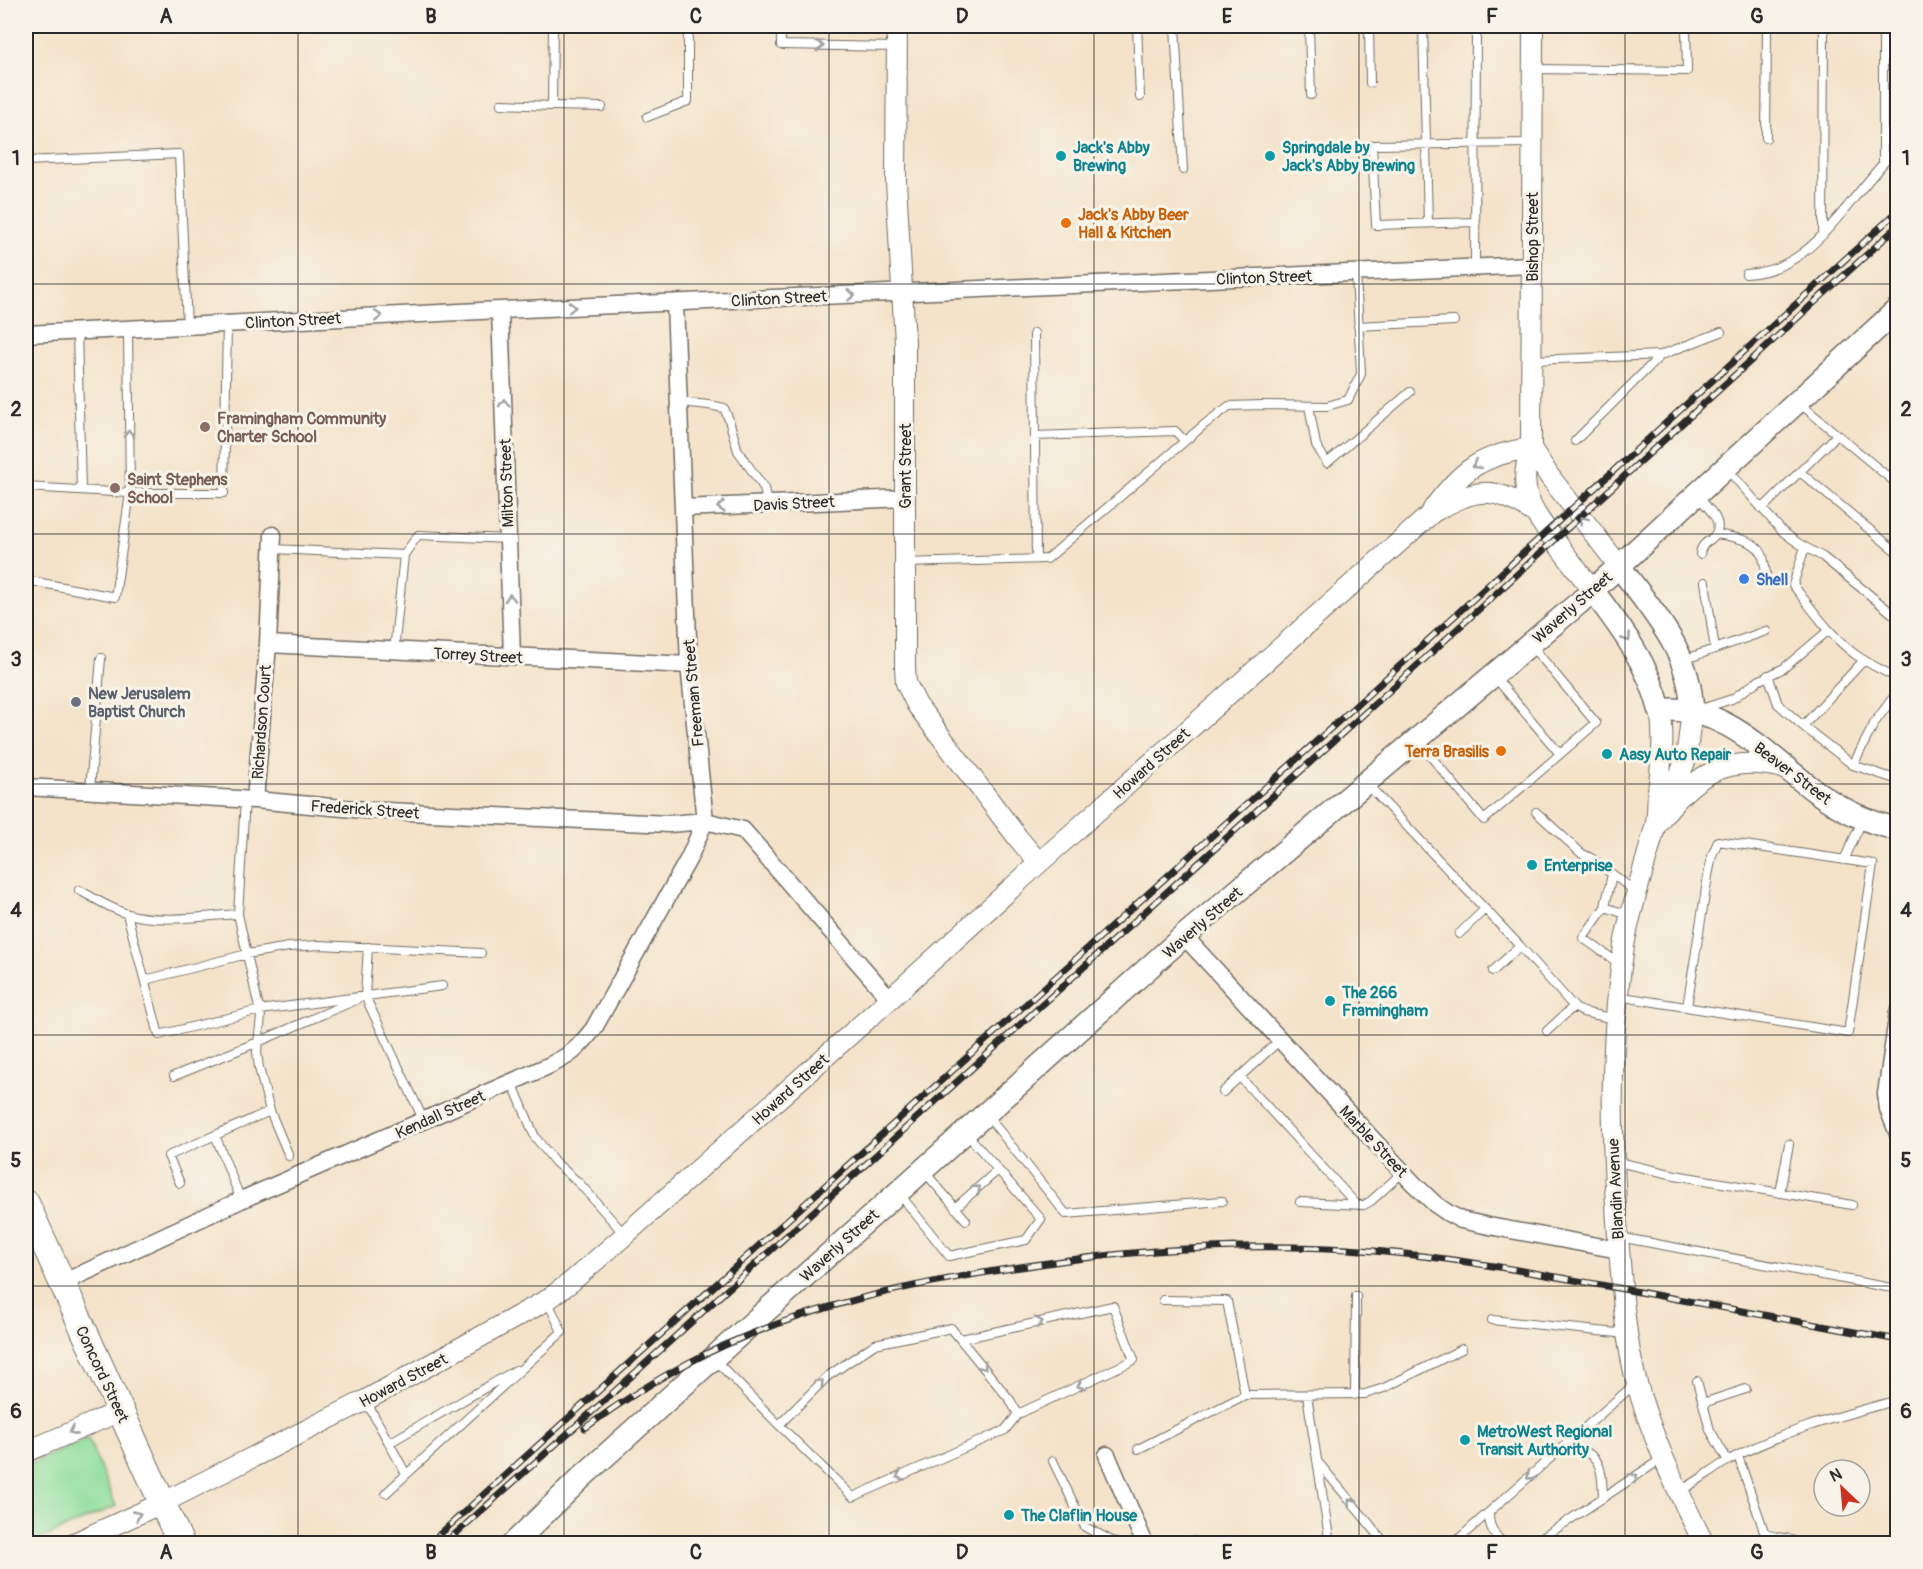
<svg xmlns="http://www.w3.org/2000/svg" width="1923" height="1569" viewBox="0 0 1923 1569" font-family="Pangolin,sans-serif">
  <style>
    .green { fill: #8fde9d; stroke: #5d8464; stroke-width: 1.5 }
    .lines { fill: none; stroke-linecap: round; stroke-linejoin: round }
    .service-casing { stroke: #716b62; stroke-width: 10 }
    .minor-casing { stroke: #716b62; stroke-width: 19 }
    .tertiary-casing { stroke: #716b62; stroke-width: 22 }
    .secondary-casing { stroke: #716b62; stroke-width: 25 }
    .primary-casing { stroke: #716b62; stroke-width: 28 }
    .service { stroke: #fff; stroke-width: 8 }
    .minor { stroke: #fff; stroke-width: 16 }
    .tertiary { stroke: #fff; stroke-width: 20 }
    .secondary { stroke: #fff; stroke-width: 22 }
    .primary { stroke: #fff; stroke-width: 26 }
    .rail-casing { stroke: #2b2b2b; stroke-width: 7 }
    .rail { stroke: #f7f3e8; stroke-width: 4.5; stroke-dasharray: 14; stroke-linecap: butt }
    .oneway { stroke: #a0a0a0 }
    .grid { fill: none; stroke: #2b2b2b; stroke-width: 1.5; stroke-opacity: 0.55 }
    .culture-dot { fill: #0f9aa8; stroke: #f7f3e8; stroke-width: 2 }
    .food-dot { fill: #e8710a; stroke: #f7f3e8; stroke-width: 2 }
    .education-dot { fill: #8d6e63; stroke: #f7f3e8; stroke-width: 2 }
    .shop-dot { fill: #3f7fe0; stroke: #f7f3e8; stroke-width: 2 }
    .worship-dot { fill: #6b7280; stroke: #f7f3e8; stroke-width: 2 }
    .labels { text-anchor: middle; stroke-width: 6; stroke-linejoin: round; paint-order: stroke }
    .culture-label { font-size: 16px; font-weight: bold; fill: #0d838f; stroke: #f7f3e8; text-anchor: start }
    .food-label { font-size: 16px; font-weight: bold; fill: #c56008; stroke: #f7f3e8; text-anchor: start }
    .street-label { font-size: 16px; fill: #2b2b2b; stroke: #f7f3e8 }
    .education-label { font-size: 16px; font-weight: bold; fill: #785e54; stroke: #f7f3e8; text-anchor: start }
    .shop-label { font-size: 16px; font-weight: bold; fill: #366cbe; stroke: #f7f3e8; text-anchor: start }
    .worship-label { font-size: 16px; font-weight: bold; fill: #5b616d; stroke: #f7f3e8; text-anchor: start }
    .neatline { fill: none; stroke: #2b2b2b; stroke-width: 2 }
    .grid-label { font-size: 20px; text-anchor: middle; font-weight: bold; fill: #2b2b2b }
  </style>
  <rect width="100%" height="100%" fill="#f7f3e8"/>
  <filter id="ink" filterUnits="userSpaceOnUse"><feTurbulence type="fractalNoise" baseFrequency=".0167" numOctaves="2"/><feDisplacementMap in="SourceGraphic" scale="12" xChannelSelector="R" yChannelSelector="G"/><feConvolveMatrix kernelMatrix="1 2 1 2 8 2 1 2 1" color-interpolation-filters="sRGB"/></filter>
  <filter id="wash" filterUnits="userSpaceOnUse"><feTurbulence type="fractalNoise" baseFrequency=".008" numOctaves="4" result="noise"/><feDisplacementMap in="SourceGraphic" scale="24" xChannelSelector="R" yChannelSelector="G"/><feGaussianBlur stdDeviation="1.35" result="paint"/><feColorMatrix in="noise" values="0 0 0 0 0 0 0 0 0 0 0 0 0 0 0 0 0 1.4 0 .05"/><feComposite in="paint" operator="in"/></filter>
  <g filter="url(#wash)">
    <rect width="100%" height="100%" fill="#f4e2c9"/>
    <path class="green" d="M 88,1438 L 116,1506 L 31,1543 L 26,1543 L 26,1466 Z"/>
  </g>
  <g filter="url(#ink)">
    <g class="lines">
      <defs>
        <path id="service" d="M 781,26 L 781,45 L 896,47
          M 1137,26 L 1140,97
          M 1175,26 L 1183,170
          M 1309,26 L 1311,95
          M 1369,26 L 1370,83
          M 1423,26 L 1428,223
          M 1883,26 L 1883,163
          M 1533,69 L 1687,71 L 1686,26
          M 501,104 L 552,106 L 553,26
          M 552,106 L 602,107
          M 647,117 L 688,101 L 688,26
          M 26,137 L 27,161
          M 1766,138 L 1767,26
          M 26,161 L 179,154 L 187,326
          M 1476,222 L 1376,225 L 1372,145 L 1533,143
          M 1823,235 L 1824,26
          M 1475,268 L 1476,26
          M 1746,274 C 1794,271 1818,241 1847,207 C 1863,187 1880,166 1898,147
          M 1358,326 L 1454,321
          M 77,331 L 81,490
          M 1034,333 L 1036,559
          M 1661,355 L 1721,332
          M 1532,360 L 1661,355 L 1575,441
          M 679,402 L 709,405 L 724,408 L 729,420 L 738,451 L 764,488 L 767,504
          M 1798,402 L 1898,485
          M 1309,406 L 1316,445 L 1327,463 L 1410,392
          M 1035,436 L 1175,431 L 1185,441
          M 1727,469 L 1782,531 L 1798,543 L 1823,557 L 1898,618
          M 1800,472 L 1898,553
          M 26,487 L 130,493 L 224,493 L 227,324
          M 1696,495 C 1707,507 1729,524 1711,539 C 1705,543 1701,546 1700,554
          M 1762,509 L 1837,435
          M 1717,534 C 1731,537 1755,539 1762,554 C 1764,559 1765,567 1766,573
          M 1805,547 L 1793,585 C 1812,609 1831,637 1856,655 C 1869,664 1883,671 1898,678
          M 272,549 L 404,555
          M 905,563 L 1047,559 L 1205,424 L 1229,406 L 1262,405 L 1327,406 L 1348,400 L 1361,374 L 1356,273
          M 26,580 L 115,597 L 130,493 L 128,329
          M 1705,582 L 1715,649
          M 394,651 L 404,555 L 418,535 L 508,539
          M 1683,660 L 1766,631
          M 1768,675 L 1778,704 L 1803,726 L 1853,765 L 1898,780
          M 1494,676 L 1560,754
          M 1701,709 L 1732,699 L 1758,681 L 1784,668 L 1829,630
          M 1803,726 L 1864,660
          M 1417,740 L 1484,820 L 1596,723 L 1531,645
          M 1853,765 L 1875,722 L 1898,691
          M 1366,783 L 1520,946 L 1575,1008 L 1583,1012 L 1615,1019
          M 90,790 L 101,658
          M 245,799 L 238,914 L 261,1017 L 257,1052 L 259,1068 L 270,1111 L 289,1156
          M 1536,812 L 1581,853 L 1591,858 L 1636,892
          M 1844,860 L 1863,819
          M 79,890 C 94,898 109,908 125,913 C 158,924 204,916 238,914
          M 1605,907 L 1612,874
          M 127,914 L 159,1035 L 260,1010 L 442,986
          M 1459,934 L 1485,909
          M 368,947 L 365,996 L 424,1121
          M 1621,965 L 1583,938 L 1605,907 L 1631,916
          M 1493,971 L 1520,946
          M 145,980 L 247,954 L 289,947 L 320,945 L 481,953
          M 1617,996 L 1848,1033 L 1873,864 L 1718,841 L 1712,856 L 1708,876 L 1687,1007
          M 1547,1031 L 1573,1007
          M 174,1076 L 258,1042 L 356,1000
          M 1240,1077 L 1357,1205
          M 512,1082 L 535,1137 L 555,1162 L 580,1184 L 625,1235
          M 1223,1092 L 1280,1040
          M 986,1114 L 1066,1214 L 1222,1201
          M 215,1135 L 241,1200
          M 1613,1161 L 1675,1175 L 1852,1205
          M 923,1170 L 966,1220
          M 180,1183 L 168,1156 L 270,1111
          M 898,1192 L 949,1256 L 1026,1240 L 1041,1219 L 966,1133
          M 1780,1193 L 1789,1144
          M 1300,1202 L 1364,1205 L 1371,1201 L 1403,1172
          M 955,1208 L 998,1170
          M 1619,1237 L 1886,1287 L 1898,1288
          M 1163,1300 L 1227,1301 L 1245,1395
          M 1492,1320 L 1627,1334
          M 961,1339 L 1113,1306 L 1134,1360 L 1018,1414
          M 714,1359 L 779,1425 L 853,1497 L 1005,1430 L 1018,1414 L 1010,1400 L 951,1328 L 875,1344 L 828,1376 L 779,1425
          M 1697,1381 L 1710,1430 L 1728,1461
          M 1307,1395 L 1330,1544
          M 1355,1395 L 1356,1296
          M 366,1401 L 406,1474
          M 1703,1403 L 1746,1389
          M 389,1443 L 516,1370
          M 1562,1448 C 1600,1449 1602,1464 1603,1498
          M 1138,1449 L 1245,1395 L 1365,1394 L 1384,1388 L 1462,1349
          M 1738,1456 L 1764,1531 C 1773,1541 1787,1534 1798,1544
          M 1053,1461 L 1085,1527 L 1118,1544
          M 1317,1461 L 1386,1544
          M 1679,1492 C 1696,1482 1712,1470 1729,1460 C 1782,1431 1840,1416 1898,1400
          M 386,1493 L 562,1332 L 547,1300
          M 1193,1541 L 1193,1544
          M 1453,1544 L 1489,1512
          M 1505,1544 C 1494,1536 1488,1526 1489,1512 L 1637,1382
          M 1533,1544 L 1663,1458"/>
        <path id="minor" d="M 500,310 L 512,656
          M 26,334 L 500,310 L 1532,265
          M 684,508 L 905,498
          M 268,644 L 689,665
          M 26,787 L 255,800 L 365,810 L 669,824 L 705,821 L 743,830 L 890,999
          M 255,800 L 268,644 L 273,535
          M 1184,936 L 1413,1183 L 1435,1204 L 1448,1213 L 1461,1220 L 1489,1226 L 1619,1250
          M 1898,1012 L 1886,1094 L 1888,1109 L 1898,1134
          M 62,1283 L 241,1200 L 546,1067 C 570,1056 578,1049 594,1028 L 689,858 L 705,821 L 689,665 L 675,303
          M 1107,1455 L 1145,1544"/>
        <path id="tertiary" d="M 897,26 L 896,181 L 905,343 L 905,667 L 906,683 L 917,705 L 1018,838 L 1039,863
          M 1533,26 L 1531,448 C 1516,490 1531,510 1556,542 C 1568,558 1580,574 1593,591
          M 1531,448 L 1550,477 L 1619,566
          M 1433,509 C 1462,469 1482,455 1531,448
          M 1660,710 C 1665,737 1661,764 1658,791 C 1657,803 1658,816 1655,827 C 1645,867 1631,905 1624,946 C 1609,1044 1611,1137 1618,1236 C 1622,1284 1624,1333 1636,1380 C 1651,1437 1678,1491 1704,1544
          M 1670,799 L 1686,759 L 1692,710
          M 1656,825 C 1691,777 1724,752 1787,769
          M 26,1452 L 120,1411
          M 72,1544 L 162,1503 L 366,1400 L 547,1300 L 571,1282 L 625,1235 L 890,999 L 1039,863 L 1433,512 C 1475,489 1492,484 1533,512"/>
        <path id="secondary" d="M 1619,566 C 1652,611 1691,652 1692,710
          M 1593,591 C 1621,628 1648,663 1660,710 C 1725,703 1770,759 1818,793 C 1842,810 1869,823 1898,829
          M 513,1544 L 583,1476 L 729,1344 L 1184,936 L 1580,602 L 1898,309"/>
        <path id="primary" d="M 26,1203 L 181,1544"/>
      </defs>
      <use href="#service" class="service-casing"/>
      <use href="#minor" class="minor-casing"/>
      <use href="#tertiary" class="tertiary-casing"/>
      <use href="#secondary" class="secondary-casing"/>
      <use href="#primary" class="primary-casing"/>
      <use href="#service" class="service"/>
      <use href="#minor" class="minor"/>
      <use href="#tertiary" class="tertiary"/>
      <use href="#secondary" class="secondary"/>
      <use href="#primary" class="primary"/>
      <defs>
        <path id="rail" d="M 585,1428 C 618,1404 652,1382 688,1363 C 795,1307 916,1282 1034,1265 C 1146,1248 1260,1242 1374,1251 C 1458,1258 1540,1274 1623,1289 C 1714,1306 1806,1323 1898,1340
          M 429,1544 L 1414,653 L 1898,211
          M 444,1544 L 604,1401 L 1420,663 L 1898,226"/>
      </defs>
      <use href="#rail" class="rail-casing"/>
      <use href="#rail" class="rail"/>
    </g>
    <defs><path id="oneway-chevron" d="M-2-3.5L2.5 0L-2 3.5" fill="none" stroke-width="1.6" stroke-linecap="round" stroke-linejoin="round" transform="scale(1.5)"/></defs>
    <g class="oneway">
      <use href="#oneway-chevron" transform="translate(820 46) rotate(1)"/>
      <use href="#oneway-chevron" transform="translate(851 295) rotate(-3)"/>
      <use href="#oneway-chevron" transform="translate(572 307) rotate(-2)"/>
      <use href="#oneway-chevron" transform="translate(378 316) rotate(-3)"/>
      <use href="#oneway-chevron" transform="translate(504 403) rotate(-92)"/>
      <use href="#oneway-chevron" transform="translate(129 434) rotate(-90)"/>
      <use href="#oneway-chevron" transform="translate(1476 465) rotate(148)"/>
      <use href="#oneway-chevron" transform="translate(721 507) rotate(177)"/>
      <use href="#oneway-chevron" transform="translate(1583 520) rotate(-128)"/>
      <use href="#oneway-chevron" transform="translate(510 598) rotate(-92)"/>
      <use href="#oneway-chevron" transform="translate(1627 638) rotate(56)"/>
      <use href="#oneway-chevron" transform="translate(977 1189) rotate(-41)"/>
      <use href="#oneway-chevron" transform="translate(1039 1322) rotate(-12)"/>
      <use href="#oneway-chevron" transform="translate(983 1366) rotate(51)"/>
      <use href="#oneway-chevron" transform="translate(820 1383) rotate(-45)"/>
      <use href="#oneway-chevron" transform="translate(1081 1385) rotate(155)"/>
      <use href="#oneway-chevron" transform="translate(73 1431) rotate(156)"/>
      <use href="#oneway-chevron" transform="translate(900 1476) rotate(156)"/>
      <use href="#oneway-chevron" transform="translate(1530 1476) rotate(139)"/>
      <use href="#oneway-chevron" transform="translate(1634 1477) rotate(-34)"/>
      <use href="#oneway-chevron" transform="translate(1351 1502) rotate(-130)"/>
      <use href="#oneway-chevron" transform="translate(137 1515) rotate(-25)"/>
    </g>
  </g>
  <path class="grid" d="M 298,26 L 298,1544M 564,26 L 564,1544M 829,26 L 829,1544M 1094,26 L 1094,1544M 1359,26 L 1359,1544M 1625,26 L 1625,1544M 26,284 L 1898,284M 26,534 L 1898,534M 26,784 L 1898,784M 26,1035 L 1898,1035M 26,1286 L 1898,1286"/>
  <g class="culture-dot">
    <circle cx="1061" cy="156" r="6"/>
    <circle cx="1270" cy="156" r="6"/>
    <circle cx="1607" cy="754" r="6"/>
    <circle cx="1532" cy="865" r="6"/>
    <circle cx="1330" cy="1001" r="6"/>
    <circle cx="1465" cy="1440" r="6"/>
    <circle cx="1009" cy="1515" r="6"/>
  </g>
  <g class="food-dot">
    <circle cx="1066" cy="223" r="6"/>
    <circle cx="1501" cy="751" r="6"/>
  </g>
  <g class="education-dot">
    <circle cx="205" cy="427" r="6"/>
    <circle cx="115" cy="488" r="6"/>
  </g>
  <circle class="shop-dot" cx="1744" cy="579" r="6"/>
  <circle class="worship-dot" cx="76" cy="702" r="6"/>
  <g class="labels">
    <g class="culture-label">
      <text x="1073" y="153">Jack's Abby<tspan x="1073" dy="18">Brewing</tspan></text>
      <text x="1282" y="153">Springdale by<tspan x="1282" dy="18">Jack's Abby Brewing</tspan></text>
      <text x="1619" y="760">Aasy Auto Repair</text>
      <text x="1544" y="871">Enterprise</text>
      <text x="1342" y="998">The 266<tspan x="1342" dy="18">Framingham</tspan></text>
      <text x="1477" y="1437">MetroWest Regional<tspan x="1477" dy="18">Transit Authority</tspan></text>
      <text x="1021" y="1521">The Claflin House</text>
    </g>
    <g class="food-label">
      <text x="1078" y="220">Jack's Abby Beer<tspan x="1078" dy="18">Hall &amp; Kitchen</tspan></text>
      <text x="1489" y="757" text-anchor="end">Terra Brasilis</text>
    </g>
    <g class="street-label">
      <text transform="translate(1532 237) rotate(-90)" y="6">Bishop Street</text>
      <text transform="translate(1264 277) rotate(-2)" y="6">Clinton Street</text>
      <text transform="translate(779 298) rotate(-3)" y="6">Clinton Street</text>
      <text transform="translate(293 320) rotate(-3)" y="6">Clinton Street</text>
      <text transform="translate(905 466) rotate(-90)" y="6">Grant Street</text>
      <text transform="translate(506 483) rotate(-92)" y="6">Milton Street</text>
      <text transform="translate(794 503) rotate(-3)" y="6">Davis Street</text>
      <text transform="translate(1572 607) rotate(-41)" y="6">Waverly Street</text>
      <text transform="translate(478 655) rotate(3)" y="6">Torrey Street</text>
      <text transform="translate(693 693) rotate(-95)" y="6">Freeman Street</text>
      <text transform="translate(261 722) rotate(-86)" y="6">Richardson Court</text>
      <text transform="translate(1151 763) rotate(-42)" y="6">Howard Street</text>
      <text transform="translate(1793 773) rotate(37)" y="6">Beaver Street</text>
      <text transform="translate(365 809) rotate(4)" y="6">Frederick Street</text>
      <text transform="translate(1202 922) rotate(-41)" y="6">Waverly Street</text>
      <text transform="translate(790 1089) rotate(-42)" y="6">Howard Street</text>
      <text transform="translate(440 1114) rotate(-24)" y="6">Kendall Street</text>
      <text transform="translate(1374 1141) rotate(47)" y="6">Marble Street</text>
      <text transform="translate(1615 1189) rotate(-93)" y="6">Blandin Avenue</text>
      <text transform="translate(839 1245) rotate(-42)" y="6">Waverly Street</text>
      <text transform="translate(103 1374) rotate(65)" y="6">Concord Street</text>
      <text transform="translate(403 1380) rotate(-28)" y="6">Howard Street</text>
    </g>
    <g class="education-label">
      <text x="217" y="424">Framingham Community<tspan x="217" dy="18">Charter School</tspan></text>
      <text x="127" y="485">Saint Stephens<tspan x="127" dy="18">School</tspan></text>
    </g>
    <g class="shop-label">
      <text x="1756" y="585">Shell</text>
    </g>
    <g class="worship-label">
      <text x="88" y="699">New Jerusalem<tspan x="88" dy="18">Baptist Church</tspan></text>
    </g>
  </g>
  <rect width="1923" height="1569" fill="none" stroke="#f7f3e8" stroke-width="66"/>
  <g transform="translate(1842 1488) rotate(334)"><circle r="28" fill="#f7f3e8" stroke="#a5a39c" stroke-width="1.5"/>
  <path d="M0-4.5L10 22L0 15L-10 22Z" fill="#c8321e"/>
  <text y="-9" font-size="16" font-weight="bold" text-anchor="middle" fill="#2b2b2b">N</text>
  </g>
  <rect x="33" y="33" width="1857" height="1503" class="neatline"/>
  <g class="grid-label">
    <text x="166" y="23">A</text>
    <text x="431" y="23">B</text>
    <text x="696" y="23">C</text>
    <text x="962" y="23">D</text>
    <text x="1227" y="23">E</text>
    <text x="1492" y="23">F</text>
    <text x="1757" y="23">G</text>
    <text x="16" y="165">1</text>
    <text x="1906" y="165">1</text>
    <text x="16" y="416">2</text>
    <text x="1906" y="416">2</text>
    <text x="16" y="666">3</text>
    <text x="1906" y="666">3</text>
    <text x="16" y="917">4</text>
    <text x="1906" y="917">4</text>
    <text x="16" y="1167">5</text>
    <text x="1906" y="1167">5</text>
    <text x="16" y="1418">6</text>
    <text x="1906" y="1418">6</text>
    <text x="166" y="1559">A</text>
    <text x="431" y="1559">B</text>
    <text x="696" y="1559">C</text>
    <text x="962" y="1559">D</text>
    <text x="1227" y="1559">E</text>
    <text x="1492" y="1559">F</text>
    <text x="1757" y="1559">G</text>
  </g>
</svg>
